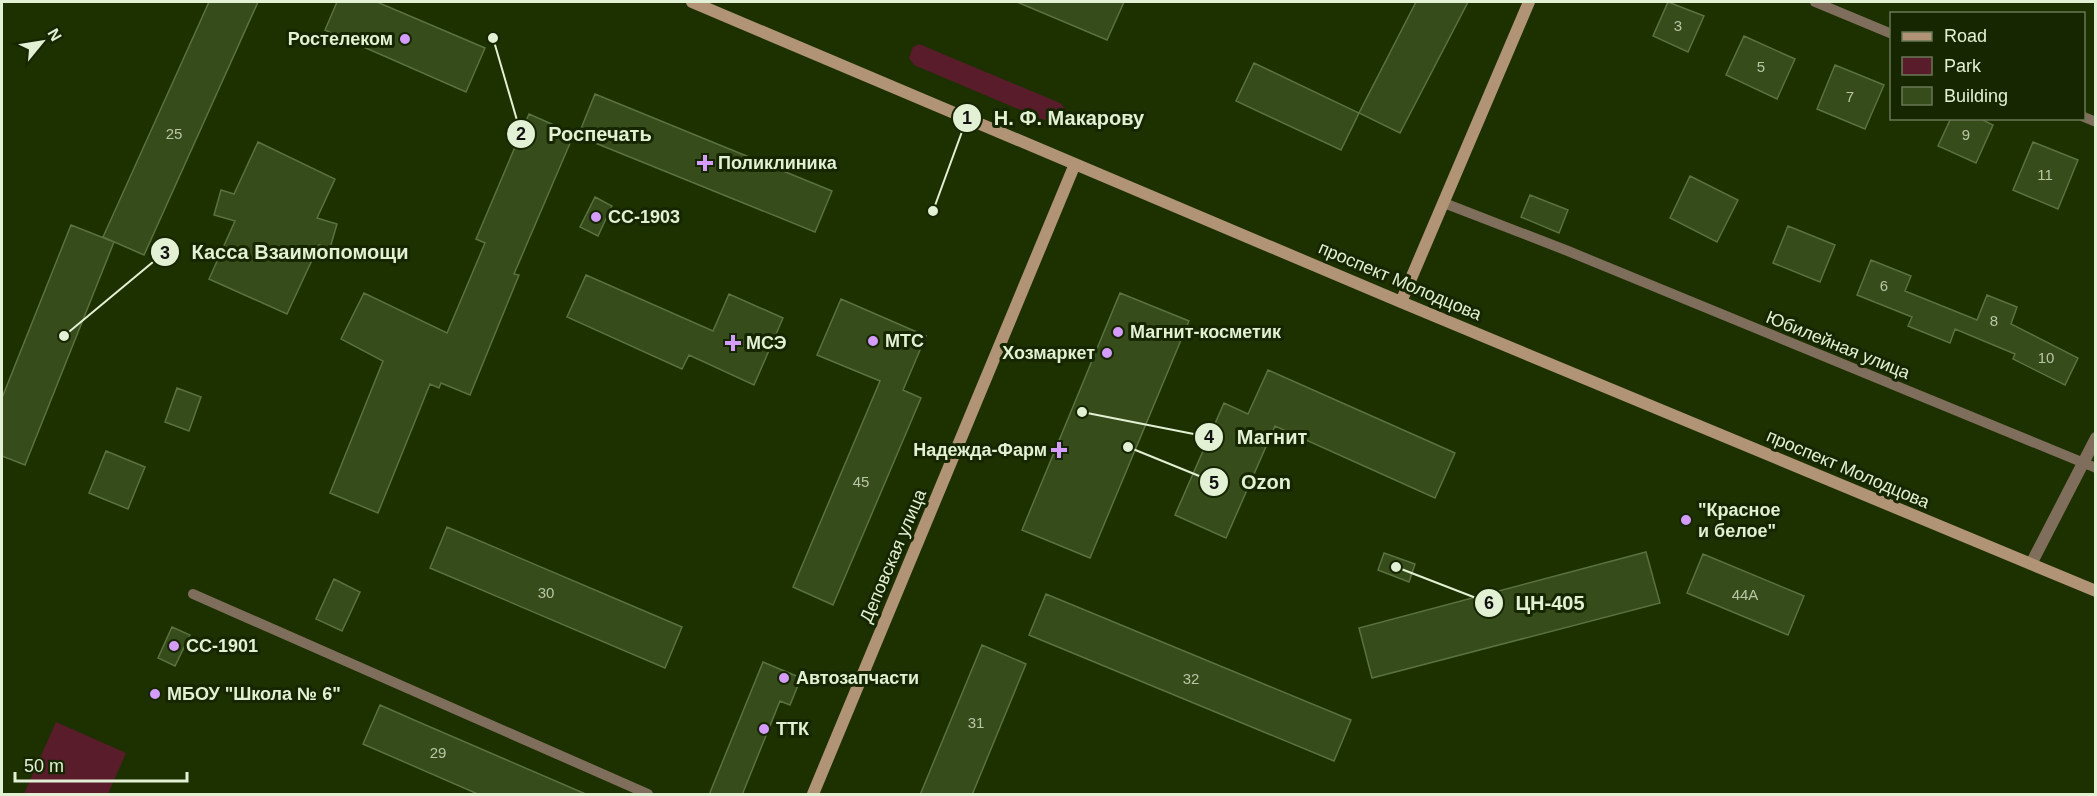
<svg xmlns="http://www.w3.org/2000/svg" width="2097" height="796" viewBox="0 0 2097 796" font-family="Helvetica,sans-serif">
  <style>
    .green { fill: #581c2a }
    .building { fill: #364c1a; stroke: #5a723f; stroke-width: 1.5 }
    .lines { fill: none; stroke-linecap: round; stroke-linejoin: round }
    .lane { stroke: #7f6e5b; stroke-width: 10 }
    .street { stroke: #7f6e5b; stroke-width: 12 }
    .secondary { stroke: #b09475; stroke-width: 12 }
    .poi-dot { fill: #d39cfd; stroke: #162601; stroke-width: 2 }
    .labels { text-anchor: middle; stroke-width: 6; stroke-linejoin: round; paint-order: stroke }
    .number-label { font-size: 15px; fill: #b7c7a6 }
    .poi-label { font-size: 18px; font-weight: bold; fill: #e2f0d4; stroke: #162601; text-anchor: start }
    .street-label { font-size: 18px; fill: #e2f0d4; stroke: #162601 }
    .leader { fill: none; stroke: #e2f0d4; stroke-width: 2 }
    .callout-dot { fill: #e2f0d4; stroke: #162601; stroke-width: 2 }
    .mark-label { font-size: 18px; text-anchor: middle; font-weight: bold; fill: #111 }
    .callout-label { font-size: 20px; text-anchor: middle; font-weight: bold; fill: #e2f0d4; stroke: #162601; stroke-width: 6; stroke-linejoin: round; paint-order: stroke }
  </style>
  <rect width="100%" height="100%" fill="#1d3100"/>
  <path class="green" d="M 919,44 L 1060,103 L 1065,108 L 1065,116 L 1060,122 L 1049,122 L 914,65 L 909,58 L 913,47 Z
    M 56,722 L 126,753 L 108,794 L 24,794 Z"/>
  <path class="building" d="M 209,2 L 258,2 L 144,255 L 103,237 Z
    M 337,2 L 377,2 L 485,48 L 466,92 L 325,30 Z
    M 1017,2 L 1124,2 L 1107,40 Z
    M 1416,2 L 1468,2 L 1400,133 L 1359,113 Z
    M 1668,2 L 1704,16 L 1688,52 L 1653,36 Z
    M 1744,36 L 1795,59 L 1777,99 L 1726,75 Z
    M 1254,63 L 1359,113 L 1341,150 L 1236,101 Z
    M 1835,65 L 1884,85 L 1865,129 L 1817,109 Z
    M 595,94 L 832,191 L 815,232 L 578,136 Z
    M 529,114 L 574,134 L 514,274 L 519,275 L 470,395 L 441,383 L 439,388 L 430,384 L 378,513 L 330,493 L 383,361 L 341,339 L 364,293 L 447,333 L 485,243 L 476,239 Z
    M 1951,118 L 1979,118 L 1993,125 L 1976,163 L 1938,146 Z
    M 258,142 L 335,179 L 317,218 L 337,224 L 330,248 L 319,245 L 287,314 L 209,279 L 235,221 L 214,215 L 221,190 L 234,194 Z
    M 2033,142 L 2078,160 L 2058,209 L 2013,190 Z
    M 1690,176 L 1738,200 L 1717,242 L 1670,218 Z
    M 1530,195 L 1568,210 L 1559,233 L 1521,217 Z
    M 595,197 L 612,206 L 598,236 L 580,227 Z
    M 71,225 L 114,242 L 25,465 L 2,456 L 2,398 Z
    M 1788,226 L 1835,245 L 1820,282 L 1773,263 Z
    M 1871,260 L 1911,276 L 1905,291 L 1977,320 L 1987,295 L 2017,307 L 2011,324 L 2078,358 L 2065,385 L 2013,359 L 2015,354 L 1955,329 L 1950,343 L 1908,326 L 1912,317 L 1857,295 Z
    M 586,275 L 713,331 L 729,294 L 783,318 L 754,385 L 689,355 L 682,369 L 567,317 Z
    M 1120,293 L 1189,321 L 1090,558 L 1022,530 Z
    M 841,299 L 926,336 L 903,390 L 921,398 L 833,605 L 793,587 L 880,381 L 817,355 Z
    M 1268,370 L 1455,453 L 1435,498 L 1275,426 L 1226,538 L 1175,515 L 1224,403 L 1248,414 Z
    M 177,388 L 201,397 L 189,431 L 165,422 Z
    M 106,451 L 145,467 L 128,509 L 89,493 Z
    M 447,527 L 682,627 L 665,668 L 430,568 Z
    M 1646,552 L 1660,603 L 1372,678 L 1359,628 Z
    M 1384,553 L 1415,564 L 1409,582 L 1378,570 Z
    M 1703,554 L 1804,596 L 1788,635 L 1687,593 Z
    M 334,579 L 360,592 L 342,631 L 316,619 Z
    M 1046,594 L 1351,720 L 1334,761 L 1029,635 Z
    M 172,627 L 190,635 L 175,666 L 158,658 Z
    M 982,645 L 1026,664 L 972,795 L 920,795 Z
    M 763,662 L 801,678 L 790,705 L 780,701 L 742,795 L 709,795 Z
    M 380,705 L 414,720 L 588,795 L 480,795 L 363,744 Z"/>
  <g class="lines">
    <path class="lane" d="M 1815,2 L 1892,34
      M 2084,117 L 2096,122
      M 1444,203 L 1568,251 L 2096,468
      M 193,594 L 648,794"/>
    <path class="street" d="M 2031,564 L 2096,438"/>
    <path class="secondary" d="M 692,2 L 1401,302 L 2096,591
      M 1401,302 L 1529,2
      M 813,794 L 1075,164"/>
  </g>
  <g class="poi-dot">
    <circle cx="405" cy="39" r="6"/>
    <path d="M702 154h6v6h6v6h-6v6h-6v-6h-6v-6h6z"/>
    <circle cx="596" cy="217" r="6"/>
    <circle cx="1118" cy="332" r="6"/>
    <circle cx="873" cy="341" r="6"/>
    <path d="M730 334h6v6h6v6h-6v6h-6v-6h-6v-6h6z"/>
    <circle cx="1107" cy="353" r="6"/>
    <path d="M1056 441h6v6h6v6h-6v6h-6v-6h-6v-6h6z"/>
    <circle cx="1686" cy="520" r="6"/>
    <circle cx="174" cy="646" r="6"/>
    <circle cx="784" cy="678" r="6"/>
    <circle cx="155" cy="694" r="6"/>
    <circle cx="764" cy="729" r="6"/>
  </g>
  <g class="labels">
    <g class="number-label">
      <text x="1678" y="31">3</text>
      <text x="1761" y="72">5</text>
      <text x="1850" y="102">7</text>
      <text x="174" y="139">25</text>
      <text x="1966" y="140">9</text>
      <text x="2045" y="180">11</text>
      <text x="1884" y="291">6</text>
      <text x="1994" y="326">8</text>
      <text x="2046" y="363">10</text>
      <text x="861" y="487">45</text>
      <text x="546" y="598">30</text>
      <text x="1745" y="600">44А</text>
      <text x="1191" y="684">32</text>
      <text x="976" y="728">31</text>
      <text x="438" y="758">29</text>
    </g>
    <g class="poi-label">
      <text x="393" y="45" text-anchor="end">Ростелеком</text>
      <text x="718" y="169">Поликлиника</text>
      <text x="608" y="223">СС-1903</text>
      <text x="1130" y="338">Магнит-косметик</text>
      <text x="885" y="347">МТС</text>
      <text x="746" y="349">МСЭ</text>
      <text x="1095" y="359" text-anchor="end">Хозмаркет</text>
      <text x="1047" y="456" text-anchor="end">Надежда-Фарм</text>
      <text x="1698" y="516">"Красное<tspan x="1698" dy="21">и белое"</tspan></text>
      <text x="186" y="652">СС-1901</text>
      <text x="796" y="684">Автозапчасти</text>
      <text x="167" y="700">МБОУ "Школа № 6"</text>
      <text x="776" y="735">ТТК</text>
    </g>
    <g class="street-label">
      <text transform="translate(1400 281) rotate(23)" y="6">проспект Молодцова</text>
      <text transform="translate(1838 345) rotate(22)" y="6">Юбилейная улица</text>
      <text transform="translate(1848 469) rotate(23)" y="6">проспект Молодцова</text>
      <text transform="translate(893 556) rotate(-67)" y="6">Деповская улица</text>
    </g>
  </g>
  <path class="leader" d="M933 211L967 118M493 38L521 134M64 336L165 252M1082 412L1209 437M1128 447L1214 482M1396 567L1489 603"/>
  <g class="callout-dot">
    <circle cx="933" cy="211" r="6"/>
    <circle cx="493" cy="38" r="6"/>
    <circle cx="64" cy="336" r="6"/>
    <circle cx="1082" cy="412" r="6"/>
    <circle cx="1128" cy="447" r="6"/>
    <circle cx="1396" cy="567" r="6"/>
    <circle cx="967" cy="118" r="15"/>
    <circle cx="521" cy="134" r="15"/>
    <circle cx="165" cy="252" r="15"/>
    <circle cx="1209" cy="437" r="15"/>
    <circle cx="1214" cy="482" r="15"/>
    <circle cx="1489" cy="603" r="15"/>
  </g>
  <g class="mark-label">
    <text x="967" y="124">1</text>
    <text x="521" y="140">2</text>
    <text x="165" y="259">3</text>
    <text x="1209" y="443">4</text>
    <text x="1214" y="489">5</text>
    <text x="1489" y="609">6</text>
  </g>
  <g class="callout-label">
    <text x="1069" y="125">Н. Ф. Макарову</text>
    <text x="600" y="141">Роспечать</text>
    <text x="300" y="259">Касса Взаимопомощи</text>
    <text x="1272" y="444">Магнит</text>
    <text x="1266" y="489">Ozon</text>
    <text x="1550" y="610">ЦН-405</text>
  </g>
  <rect width="2097" height="796" fill="none" stroke="#e2f0d4" stroke-width="6"/>
  <rect x="1890" y="12" width="195" height="108" fill="#162601" stroke="#687755" stroke-width="1.5"/>
  <rect x="1902" y="32" width="30" height="9" fill="#b09475" stroke="#687755" stroke-width="1.5"/>
  <text x="1944" y="42" font-size="18" fill="#e2f0d4">Road</text>
  <rect x="1902" y="57" width="30" height="18" fill="#581c2a" stroke="#687755" stroke-width="1.5"/>
  <text x="1944" y="72" font-size="18" fill="#e2f0d4">Park</text>
  <rect x="1902" y="87" width="30" height="18" fill="#364c1a" stroke="#687755" stroke-width="1.5"/>
  <text x="1944" y="102" font-size="18" fill="#e2f0d4">Building</text>
  <g transform="translate(42 42) rotate(60)" stroke="#162601" stroke-width="4.5" paint-order="stroke">
  <path d="M0-4.5L10 22L0 15L-10 22Z" fill="#e2f0d4"/>
  <text y="-9" font-size="16" font-weight="bold" text-anchor="middle" fill="#e2f0d4">N</text>
  </g>
  <path d="M15 772v9h172v-9" fill="none" stroke="#e2f0d4" stroke-width="3"/>
  <text x="24" y="772" font-size="18" fill="#e2f0d4" stroke="#162601" stroke-width="4.5" paint-order="stroke">50 m</text>
</svg>
